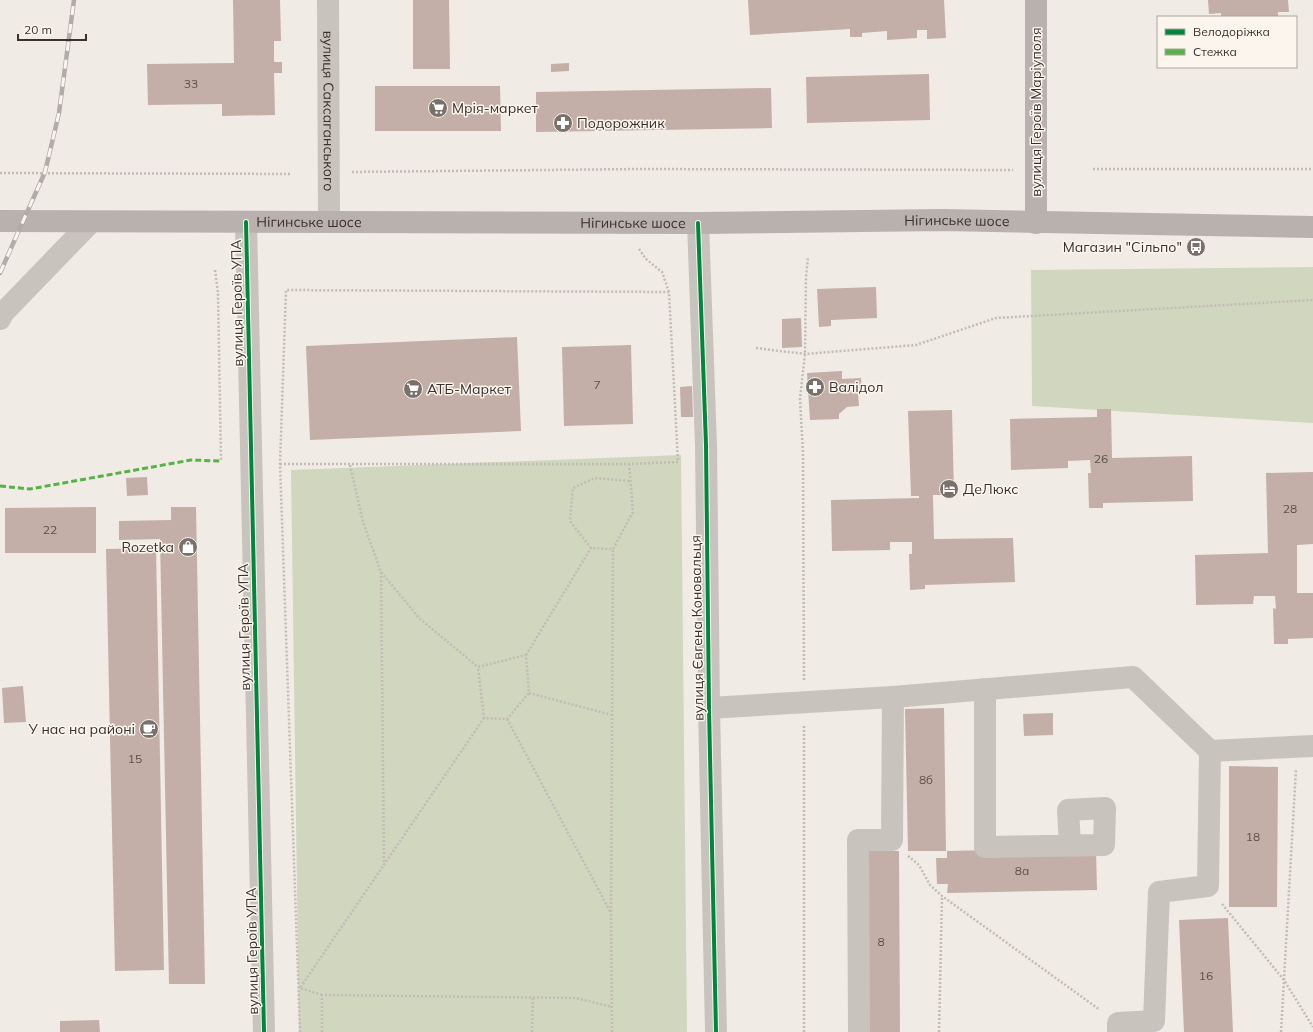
<svg xmlns="http://www.w3.org/2000/svg" width="1313" height="1032" viewBox="0 0 1313 1032" font-family="Mulish,sans-serif">
  <style>
    .green { fill: #d1d6bf }
    .building { fill: #c3afa7 }
    .lines { fill: none; stroke-linecap: round; stroke-linejoin: round }
    .path { stroke: #c2bbb6; stroke-width: 2.5; stroke-dasharray: 2 2; stroke-linecap: butt }
    .minor { stroke: #c9c3be; stroke-width: 22 }
    .major { stroke: #b8b1ad; stroke-width: 22 }
    .rail-casing { stroke: #b1aca8; stroke-width: 4.5 }
    .rail { stroke: #fbf5ee; stroke-width: 3; stroke-dasharray: 9; stroke-linecap: butt }
    .quiet { stroke: #57b246; stroke-width: 3; stroke-dasharray: 6 3; stroke-linecap: butt }
    .cycleway-casing { stroke: #fbf5ee; stroke-width: 6 }
    .cycleway { stroke: #00873e; stroke-width: 4 }
    .labels { text-anchor: middle; stroke-width: 3; stroke-linejoin: round; paint-order: stroke }
    .number-label { font-size: 12px; fill: #5d504a }
    .poi-label { font-size: 14px; fill: #3b302b; stroke: #fbf5ee; text-anchor: start }
    .street-label { font-size: 14px; fill: #3b302b; stroke: #fbf5ee }
  </style>
  <rect width="100%" height="100%" fill="#f0ebe5"/>
  <path class="green" d="M 1313,267 L 1313,423 L 1032,406 L 1031,270 Z
    M 681,455 L 687,1032 L 299,1032 L 291,470 Z"/>
  <path class="building" d="M 233,0 L 280,0 L 281,41 L 274,41 L 274,62 L 282,62 L 282,73 L 274,73 L 275,115 L 222,116 L 222,104 L 148,105 L 147,64 L 234,63 Z
    M 413,0 L 449,0 L 450,69 L 413,69 Z
    M 748,0 L 944,0 L 946,38 L 927,39 L 927,30 L 917,30 L 917,38 L 887,40 L 887,31 L 862,33 L 862,37 L 850,37 L 850,29 L 750,35 Z
    M 1208,0 L 1288,0 L 1289,12 L 1278,12 L 1278,17 L 1221,17 L 1221,13 L 1209,14 Z
    M 569,63 L 569,71 L 551,72 L 551,64 Z
    M 929,74 L 930,120 L 807,123 L 806,77 Z
    M 375,86 L 500,86 L 501,131 L 375,131 Z
    M 771,88 L 772,128 L 536,132 L 536,92 Z
    M 876,287 L 877,318 L 831,320 L 831,326 L 819,327 L 817,289 Z
    M 801,318 L 802,347 L 782,348 L 782,319 Z
    M 517,337 L 521,431 L 310,440 L 306,346 Z
    M 631,345 L 633,424 L 564,426 L 562,347 Z
    M 842,371 L 842,379 L 861,378 L 862,392 L 858,392 L 859,406 L 847,407 L 839,414 L 839,419 L 810,420 L 807,373 Z
    M 692,386 L 693,417 L 681,417 L 680,387 Z
    M 1097,409 L 1111,409 L 1112,458 L 1192,456 L 1193,501 L 1103,503 L 1103,508 L 1089,508 L 1088,473 L 1091,473 L 1090,460 L 1068,461 L 1068,468 L 1011,470 L 1010,419 L 1097,417 Z
    M 952,410 L 954,495 L 933,495 L 934,539 L 1013,538 L 1015,582 L 925,585 L 925,589 L 910,590 L 909,554 L 912,554 L 912,542 L 890,542 L 890,550 L 832,551 L 831,500 L 919,498 L 919,496 L 911,496 L 908,411 Z
    M 1313,472 L 1313,544 L 1297,545 L 1297,593 L 1313,593 L 1313,638 L 1288,639 L 1288,644 L 1274,644 L 1273,608 L 1276,609 L 1275,596 L 1254,596 L 1253,604 L 1196,605 L 1195,555 L 1268,553 L 1266,473 Z
    M 147,477 L 148,495 L 127,496 L 126,478 Z
    M 96,507 L 96,553 L 5,553 L 5,508 Z
    M 171,507 L 196,507 L 205,984 L 169,984 L 160,539 L 119,540 L 119,521 L 171,520 Z
    M 156,548 L 164,970 L 115,971 L 106,549 Z
    M 23,686 L 26,722 L 4,723 L 2,688 Z
    M 944,708 L 946,851 L 908,851 L 905,709 Z
    M 1053,713 L 1053,735 L 1024,736 L 1023,714 Z
    M 1229,766 L 1278,767 L 1277,907 L 1229,907 Z
    M 1096,848 L 1097,890 L 947,893 L 948,884 L 937,884 L 936,858 L 947,858 L 947,851 Z
    M 863,851 L 899,851 L 900,1032 L 864,1032 Z
    M 1228,918 L 1233,1032 L 1184,1032 L 1179,920 Z
    M 99,1020 L 100,1032 L 60,1032 L 60,1021 Z"/>
  <g class="lines">
    <path class="path" d="M 1093,169 L 1313,169
      M 352,172 L 639,169 L 1013,170
      M 0,173 L 292,174
      M 639,249 L 646,259 L 662,272 L 669,292
      M 215,270 L 218,293 L 221,461
      M 756,348 L 805,354 L 916,345 L 996,318 L 1313,300
      M 280,464 L 629,464 L 678,462 L 669,292 L 286,290 L 280,464 L 300,1032
      M 629,464 L 633,512 L 613,549 L 591,548 L 570,521 L 573,488 L 595,478 L 630,481
      M 350,465 L 363,522 L 381,572 L 420,619 L 478,667 L 526,655 L 529,693 L 507,719 L 484,718 L 478,667
      M 381,572 L 384,865
      M 526,655 L 591,548
      M 804,680 L 803,454 L 800,399 L 805,354 L 806,277 L 808,257
      M 529,693 L 612,715
      M 507,719 L 611,913
      M 908,856 L 919,865 L 930,885 L 942,896 L 1100,1010
      M 1222,904 L 1284,980 L 1313,1027
      M 322,995 L 300,988 L 484,718
      M 322,1032 L 322,995 L 576,998 L 612,1007
      M 532,1032 L 533,997
      M 612,1032 L 611,913 L 613,549
      M 804,1032 L 804,725
      M 939,1032 L 942,897
      M 1281,1032 L 1296,769"/>
    <g class="minor">
      <path id="s1" d="M 328,0 L 329,222"/>
      <path d="M 246,222 L 264,1032"/>
      <path d="M 698,223 L 706,445 L 709,708 L 716,1032"/>
      <path d="M 0,319 L 3,313 L 91,222"/>
      <path d="M 985,689 L 985,847 L 1104,845 L 1105,808 L 1068,810 L 1070,845"/>
      <path d="M 893,697 L 1133,677 L 1210,751"/>
      <path d="M 709,708 L 893,697 L 892,840 L 858,840 L 859,1032"/>
      <path d="M 1118,1032 L 1118,1023 L 1154,1021 L 1159,892 L 1208,886 L 1210,751 L 1313,746"/>
    </g>
    <g class="major">
      <path d="M 1036,0 L 1036,223"/>
      <path id="s2" d="M 0,221 L 698,223 L 943,220 L 1313,227"/>
    </g>
    <defs>
      <path id="rail" d="M 0,273 L 45,172 L 59,113 L 74,0"/>
    </defs>
    <use href="#rail" class="rail-casing"/>
    <use href="#rail" class="rail"/>
    <path class="quiet" d="M 0,486 L 30,489 L 191,460 L 221,461"/>
    <defs>
      <path id="cycleway" d="M 246,222 L 264,1032
        M 698,223 L 706,445 L 709,708 L 716,1032"/>
    </defs>
    <use href="#cycleway" class="cycleway-casing"/>
    <use href="#cycleway" class="cycleway"/>
  </g>
  <defs>
    <symbol id="supermarket-disc" viewBox="-11 -11 22 22"><circle r="9.5" fill="#7a716c" stroke="#fbf5ee"/><path d="M-6-5.5h2.5l.6 2H6L4.5 2H-2.5L-4.4-4H-6ZM-1.5 3.2a1.3 1.3 0 1 0 .1 0ZM3 3.2a1.3 1.3 0 1 0 .1 0Z" fill="#fff"/></symbol>
    <symbol id="pharmacy-disc" viewBox="-11 -11 22 22"><circle r="9.5" fill="#7a716c" stroke="#fbf5ee"/><path d="M-2-6h4v4h4v4h-4v4h-4v-4h-4v-4h4Z" fill="#fff"/></symbol>
    <symbol id="bus-disc" viewBox="-11 -11 22 22"><circle r="9.5" fill="#7a716c" stroke="#fbf5ee"/><path d="M-5-6H5V4H4V6H2V4H-2V6H-4V4H-5ZM-3.5-4V0h7V-4ZM-3.5 1.2v1.5H-2V1.2ZM2 1.2v1.5H3.5V1.2Z" fill="#fff"/></symbol>
    <symbol id="hotel-disc" viewBox="-11 -11 22 22"><circle r="9.5" fill="#7a716c" stroke="#fbf5ee"/><path d="M-6-4.5h1.5V1H6V5H4.5V3h-9V5H-6ZM-4 0a1.8 1.8 0 1 1 3.6 0ZM.5 0V-2.5h3Q6-2.5 6 0Z" fill="#fff"/></symbol>
    <symbol id="shop-disc" viewBox="-11 -11 22 22"><circle r="9.5" fill="#7a716c" stroke="#fbf5ee"/><path d="M-5-2.5h2.3a2.7 3.5 0 0 1 5.4 0H5L5.5 6h-11ZM-1.5-2.5h3a1.5 2.3 0 0 0-3 0Z" fill="#fff"/></symbol>
    <symbol id="cafe-disc" viewBox="-11 -11 22 22"><circle r="9.5" fill="#7a716c" stroke="#fbf5ee"/><path d="M-5.5-4.5H6V0H3Q3 3.5 0 3.5H-2.5Q-5.5 3.5-5.5 0ZM3-3.2v2h1.7v-2ZM-6 4.5H4V6H-6Z" fill="#fff"/></symbol>
  </defs>
  <g fill-rule="evenodd">
    <use href="#supermarket-disc" x="427" y="97" width="22" height="22"/>
    <use href="#pharmacy-disc" x="552" y="112" width="22" height="22"/>
    <use href="#bus-disc" x="1185" y="236" width="22" height="22"/>
    <use href="#pharmacy-disc" x="804" y="376" width="22" height="22"/>
    <use href="#supermarket-disc" x="402" y="378" width="22" height="22"/>
    <use href="#hotel-disc" x="938" y="478" width="22" height="22"/>
    <use href="#shop-disc" x="177" y="536" width="22" height="22"/>
    <use href="#cafe-disc" x="138" y="718" width="22" height="22"/>
  </g>
  <g class="labels">
    <g class="number-label">
      <text x="191" y="88">33</text>
      <text x="597" y="389">7</text>
      <text x="1101" y="463">26</text>
      <text x="1290" y="513">28</text>
      <text x="50" y="534">22</text>
      <text x="135" y="763">15</text>
      <text x="926" y="784">8б</text>
      <text x="1253" y="841">18</text>
      <text x="1022" y="875">8а</text>
      <text x="881" y="946">8</text>
      <text x="1206" y="980">16</text>
    </g>
    <g class="poi-label">
      <text x="452" y="113">Мрія-маркет</text>
      <text x="577" y="128">Подорожник</text>
      <text x="1182" y="252" text-anchor="end">Магазин "Сільпо"</text>
      <text x="829" y="392">Валідол</text>
      <text x="427" y="394">АТБ-Маркет</text>
      <text x="963" y="494">ДеЛюкс</text>
      <text x="174" y="552" text-anchor="end">Rozetka</text>
      <text x="135" y="734" text-anchor="end">У нас на районі</text>
    </g>
    <g class="street-label">
      <text dy="5" stroke="none"><textPath href="#s1" startOffset="111">вулиця Саксаганського</textPath></text>
      <text transform="translate(1036 112) rotate(-90)" y="5">вулиця Героїв Маріуполя</text>
      <text dy="5" stroke="none"><textPath href="#s2" startOffset="309">Нігинське шосе</textPath></text>
      <text dy="5" stroke="none"><textPath href="#s2" startOffset="957">Нігинське шосе</textPath></text>
      <text dy="5" stroke="none"><textPath href="#s2" startOffset="633">Нігинське шосе</textPath></text>
      <text transform="translate(237 303) rotate(-91)" y="5">вулиця Героїв УПА</text>
      <text transform="translate(244 627) rotate(-91)" y="5">вулиця Героїв УПА</text>
      <text transform="translate(697 628) rotate(-91)" y="5">вулиця Євгена Коновальця</text>
      <text transform="translate(252 951) rotate(-91)" y="5">вулиця Героїв УПА</text>
    </g>
  </g>
  <rect x="1157" y="16" width="140" height="52" fill="#fbf5ee" stroke="#aea6a0"/>
  <rect x="1165" y="29" width="20" height="6" fill="#00873e" stroke="#aea6a0"/>
  <text x="1193" y="36" font-size="12" fill="#3b302b">Велодоріжка</text>
  <rect x="1165" y="49" width="20" height="6" fill="#57b246" stroke="#aea6a0"/>
  <text x="1193" y="56" font-size="12" fill="#3b302b">Стежка</text>
  <path d="M18 34v6h68v-6" fill="none" stroke="#3b302b" stroke-width="2"/>
  <text x="24" y="34" font-size="12" fill="#3b302b" stroke="#fbf5ee" stroke-width="3" paint-order="stroke">20 m</text>
</svg>
